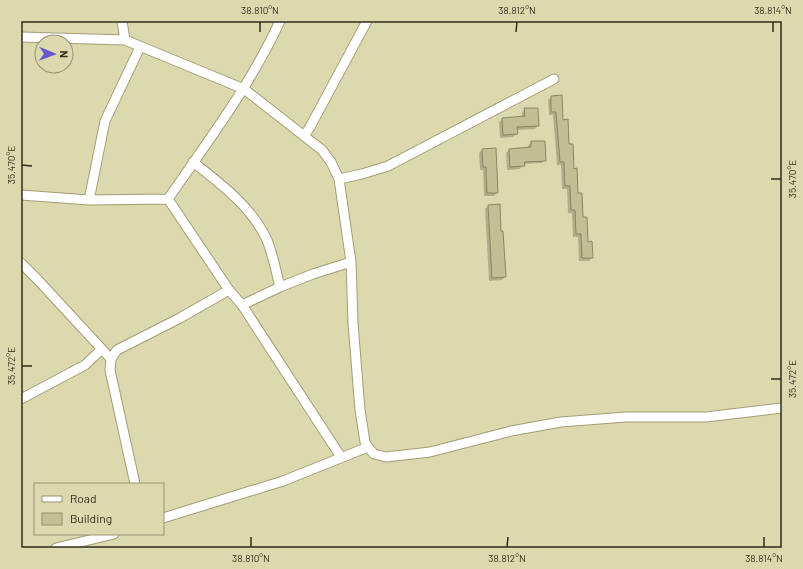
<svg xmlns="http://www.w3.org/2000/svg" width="803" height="569" viewBox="0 0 803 569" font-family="Barlow,sans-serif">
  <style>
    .shadow { fill: #0003 }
    .building { fill: #c2bf95; stroke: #8a865f }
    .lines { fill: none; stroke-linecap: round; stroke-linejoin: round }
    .street-casing { stroke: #a19d75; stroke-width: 11 }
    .street { stroke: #fff; stroke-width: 9 }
    .ticks { fill: none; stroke: #2f2d1d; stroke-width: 1.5 }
    .neatline { fill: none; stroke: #2f2d1d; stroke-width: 1.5 }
    .ticks-label { font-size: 10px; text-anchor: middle; fill: #2f2d1d }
  </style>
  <rect width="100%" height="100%" fill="#ddd9af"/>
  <path class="shadow" d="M 551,97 L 562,121 L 587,243 L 592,258 L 589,261 L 579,261 L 578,237 L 573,237 L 572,213 L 568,213 L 567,189 L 562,189 L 561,165 L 557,165 L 553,115 L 549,115 L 548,100 Z
    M 525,109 L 538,125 L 535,129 L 516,130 L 517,134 L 513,137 L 500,138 L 499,122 L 503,119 L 522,117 L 522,113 Z
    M 531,142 L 545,160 L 542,163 L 523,164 L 520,169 L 507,170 L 506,153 L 510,149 L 528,149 L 528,146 Z
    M 482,150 L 497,193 L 494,196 L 484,196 L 483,170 L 480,170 L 479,153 Z
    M 488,206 L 500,232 L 505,277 L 502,280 L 489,281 L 485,209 Z"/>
  <path class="building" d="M 562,95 L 563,120 L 568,119 L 569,144 L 573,144 L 574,169 L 577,168 L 578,193 L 582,193 L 583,217 L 587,217 L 588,242 L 592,241 L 593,258 L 582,258 L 581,234 L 576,234 L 575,210 L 571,210 L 570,186 L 565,186 L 564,162 L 560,162 L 556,112 L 551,112 L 551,96 Z
    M 524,108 L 538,108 L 539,126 L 517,127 L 518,134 L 503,135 L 502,118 L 525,116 Z
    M 531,141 L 545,141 L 546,161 L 524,162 L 525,166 L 510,167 L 509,149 L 531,147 Z
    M 496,148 L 498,193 L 487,193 L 486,167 L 483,167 L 482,149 Z
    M 500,204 L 501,231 L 503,231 L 506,277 L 492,278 L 488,205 Z"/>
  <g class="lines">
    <defs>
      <path id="street" d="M 122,21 L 125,40
        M 21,37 L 125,40 L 244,89 L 322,150 L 331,162 L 339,179 L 351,262 L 353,323 L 360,410 L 365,442 L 368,447 L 374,454 L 386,457 L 430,452 L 511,431 L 561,422 L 626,417 L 706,417 L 782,408
        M 304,136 L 310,127 L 367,21
        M 339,179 L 362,174 L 388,166 L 554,79
        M 21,195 L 89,200 L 168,199
        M 168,199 L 229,290 L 242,305 L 280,287 C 276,271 273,255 267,240 C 251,206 222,185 193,162
        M 168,199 C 208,141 250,86 280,21
        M 89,200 L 105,121 L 140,47
        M 21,263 L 38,280 L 111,359
        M 280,287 L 313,274 L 351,262
        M 242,305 L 341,457
        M 21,399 L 85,365 L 102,349
        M 135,484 L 110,370 L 111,359 L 117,350 L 180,318 L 229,290
        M 163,518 L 283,481 L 368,447
        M 56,548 L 114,534"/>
    </defs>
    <use href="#street" class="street-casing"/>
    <use href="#street" class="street"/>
  </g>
  <path class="ticks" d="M 260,32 L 260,22M 516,32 L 517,22M 773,32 L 773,22M 22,165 L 32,166M 771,179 L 781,179M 22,366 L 32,366M 771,379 L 781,379M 251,547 L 251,537M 507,547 L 508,537M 764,547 L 764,537"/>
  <rect width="803" height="569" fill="none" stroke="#ddd9af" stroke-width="44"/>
  <rect x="34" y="483" width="130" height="52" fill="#ddd9af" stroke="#979475"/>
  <rect x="42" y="496" width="20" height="6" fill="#ffffff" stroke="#979475"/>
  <text x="70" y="503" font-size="12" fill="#2f2d1d">Road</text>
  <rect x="42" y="513" width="20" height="12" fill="#c2bf95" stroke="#979475"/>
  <text x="70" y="523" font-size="12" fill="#2f2d1d">Building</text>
  <g transform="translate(54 54) rotate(91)"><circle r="19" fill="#ddd9af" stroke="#979475"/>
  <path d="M0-3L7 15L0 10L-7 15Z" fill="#6457d0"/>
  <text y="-6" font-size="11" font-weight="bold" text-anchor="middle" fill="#2f2d1d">N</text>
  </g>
  <rect x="22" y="22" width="759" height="525" class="neatline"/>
  <g class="ticks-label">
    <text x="260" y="14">38.810°N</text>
    <text x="517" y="14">38.812°N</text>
    <text x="773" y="14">38.814°N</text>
    <text transform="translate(11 165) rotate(-90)" y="4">35.470°E</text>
    <text transform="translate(792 179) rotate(-90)" y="4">35.470°E</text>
    <text transform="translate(11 366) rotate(-90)" y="4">35.472°E</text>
    <text transform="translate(792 379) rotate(-90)" y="4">35.472°E</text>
    <text x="251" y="562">38.810°N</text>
    <text x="507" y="562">38.812°N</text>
    <text x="764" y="562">38.814°N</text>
  </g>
</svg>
